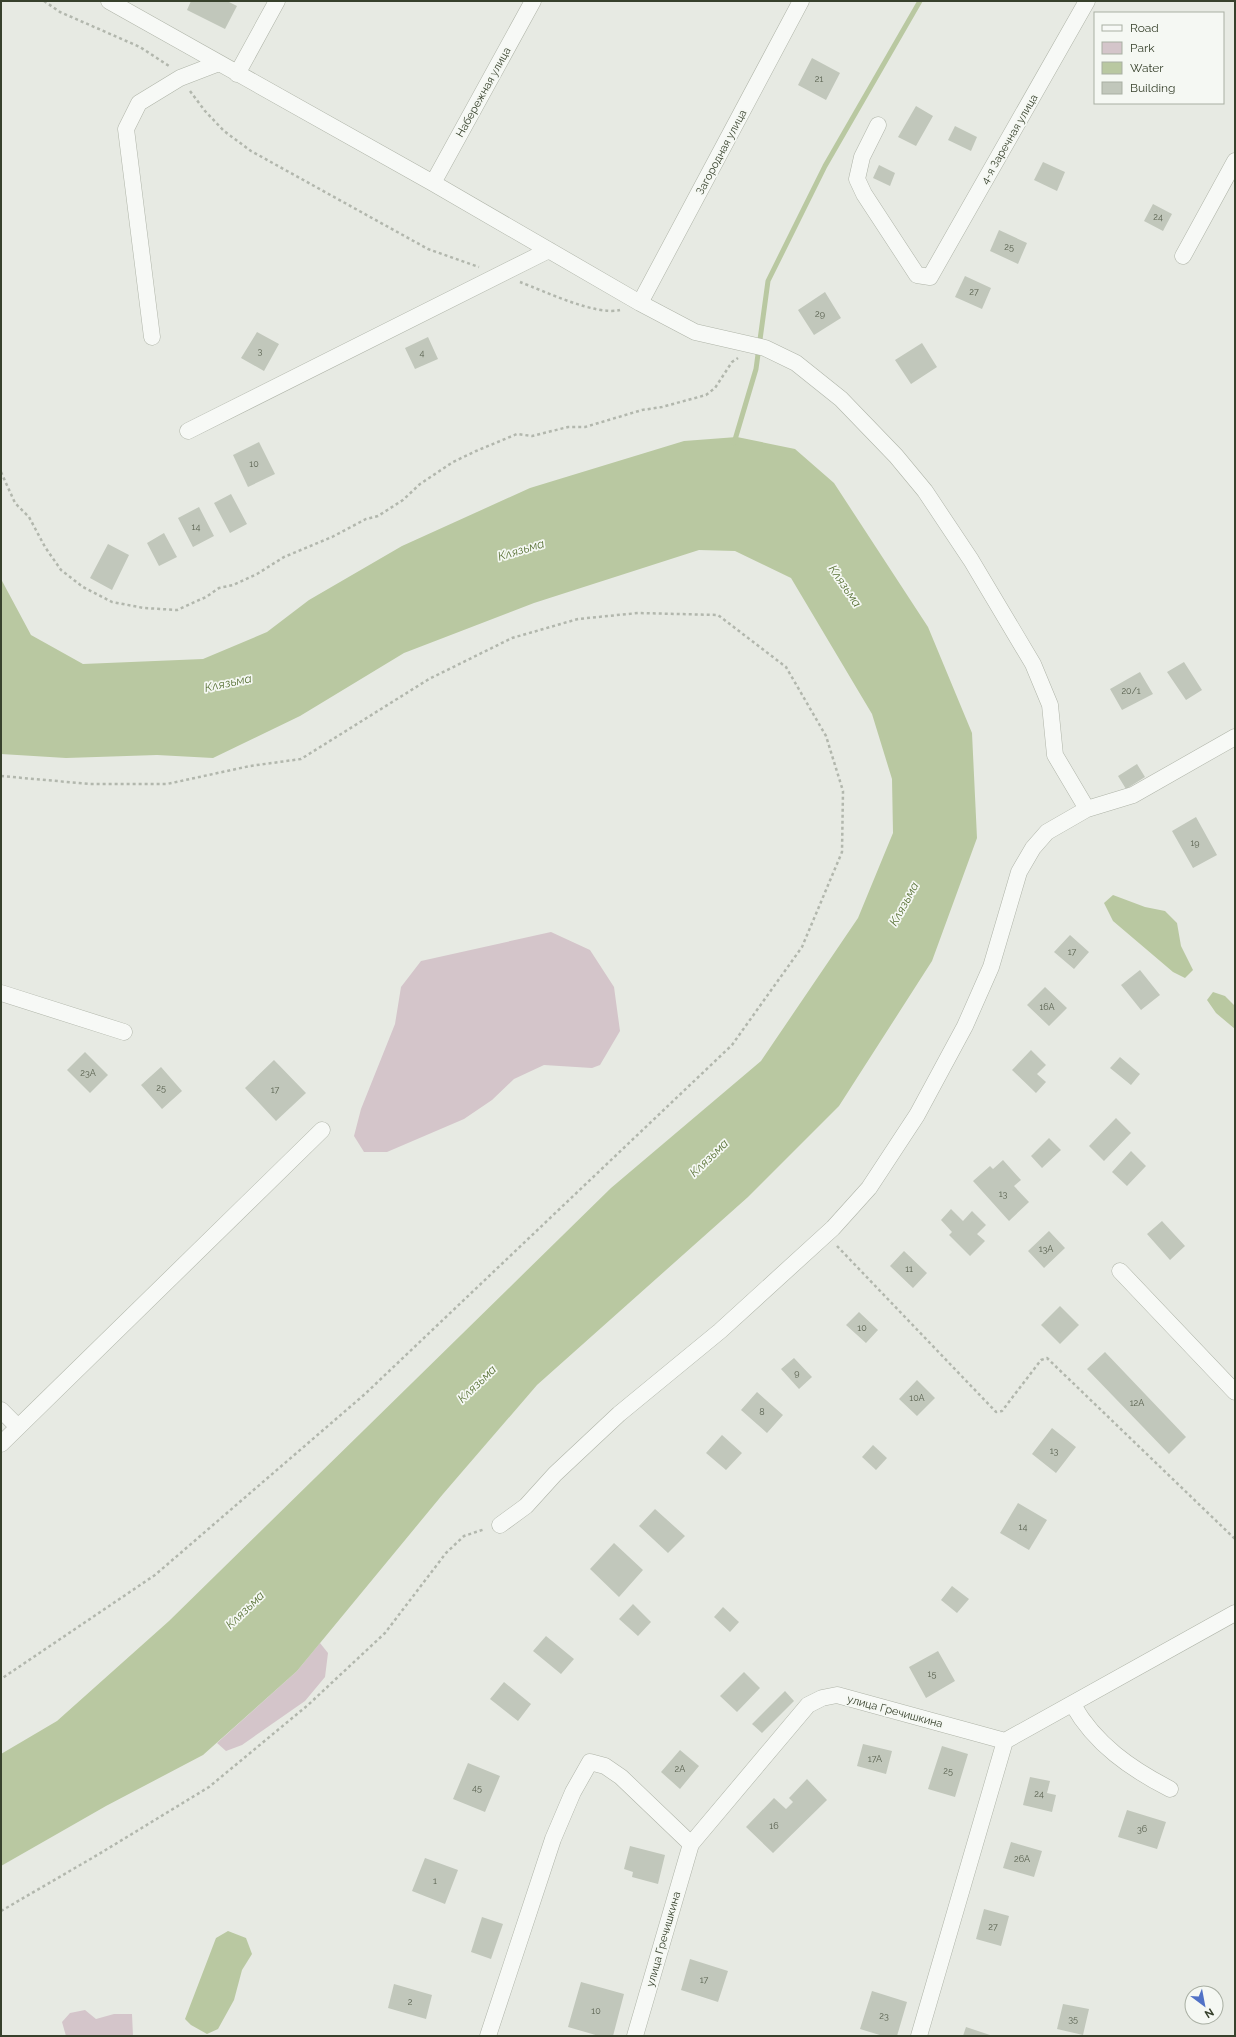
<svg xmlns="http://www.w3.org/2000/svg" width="1236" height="2037" viewBox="0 0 1236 2037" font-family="Raleway,sans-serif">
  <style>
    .green { fill: #d4c5ca }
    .water { fill: #b9c8a1 }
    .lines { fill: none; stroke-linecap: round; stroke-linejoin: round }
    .stream { stroke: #b9c8a1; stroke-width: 5 }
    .building { fill: #c1c7bb }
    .minor-casing { stroke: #afb4a8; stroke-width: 17 }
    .path { stroke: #b2b7ad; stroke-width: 2.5; stroke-dasharray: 3 3; stroke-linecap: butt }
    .minor { stroke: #f7f9f6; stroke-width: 16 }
    .labels { text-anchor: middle; stroke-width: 3.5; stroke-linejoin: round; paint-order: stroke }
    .number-label { font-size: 9px; fill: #5a6250 }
    .street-label { font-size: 11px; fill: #37412c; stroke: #f5f8f3 }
    .water-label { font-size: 12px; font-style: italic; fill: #5a7338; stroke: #f5f8f3 }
  </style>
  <rect width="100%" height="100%" fill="#e7eae3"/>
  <path class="green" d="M 551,932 L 590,950 L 614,987 L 620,1031 L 600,1065 L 592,1068 L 544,1065 L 514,1079 L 492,1100 L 464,1119 L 387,1152 L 364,1152 L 354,1136 L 361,1109 L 395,1024 L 401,987 L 421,961 Z
    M 320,1643 L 328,1653 L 325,1677 L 305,1701 L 242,1745 L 226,1751 L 217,1743 L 297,1671 Z
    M 85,2010 L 96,2019 L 114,2014 L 132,2014 L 133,2036 L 66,2036 L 62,2022 L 70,2013 Z"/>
  <path class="water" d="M 737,437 L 795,449 L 834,483 L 928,627 L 972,733 L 977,838 L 932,961 L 839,1106 L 748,1197 L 537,1385 L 443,1494 L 297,1671 L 203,1755 L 106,1806 L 1,1866 L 1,1754 L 57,1721 L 169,1621 L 611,1188 L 761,1061 L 858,918 L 893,833 L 892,779 L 872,714 L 791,578 L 735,551 L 699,550 L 534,603 L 404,653 L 300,716 L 213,758 L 157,755 L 66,758 L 1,754 L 1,579 L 31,635 L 83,664 L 203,659 L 267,632 L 309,600 L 402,546 L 530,488 L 684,441 Z
    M 1113,895 L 1145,907 L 1165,911 L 1177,923 L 1181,946 L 1193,970 L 1185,978 L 1173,972 L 1113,921 L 1104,903 Z
    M 1213,992 L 1225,996 L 1235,1006 L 1235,1029 L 1216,1013 L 1207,1000 Z
    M 228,1931 L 246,1938 L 252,1954 L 242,1970 L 234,2000 L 218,2029 L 207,2034 L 191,2025 L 185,2019 L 216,1938 Z"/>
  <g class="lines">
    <path class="stream" d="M 734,443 L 756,369 L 768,281 L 825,166 L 920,1"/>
  </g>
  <path class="building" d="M 191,1 L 227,1 L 237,6 L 225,29 L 187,10 Z
    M 812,58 L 840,73 L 826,100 L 798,85 Z
    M 916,106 L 933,116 L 916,146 L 898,137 Z
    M 955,126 L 977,137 L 971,151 L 948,140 Z
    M 1043,162 L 1065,172 L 1057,191 L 1034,180 Z
    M 879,165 L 895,173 L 890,186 L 873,178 Z
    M 1153,204 L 1172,214 L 1163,231 L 1144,221 Z
    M 999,230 L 1027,243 L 1018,264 L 990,251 Z
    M 965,276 L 991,288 L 982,309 L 955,297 Z
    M 825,292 L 841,318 L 814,335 L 798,310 Z
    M 257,332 L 279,344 L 264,371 L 241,358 Z
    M 428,337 L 438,359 L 415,369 L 405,348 Z
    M 922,343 L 937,367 L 911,384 L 895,360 Z
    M 259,442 L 275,474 L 248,487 L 233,455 Z
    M 231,494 L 247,524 L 230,533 L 214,503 Z
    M 199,507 L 214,536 L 193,547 L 178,518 Z
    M 164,533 L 177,557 L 159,566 L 147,543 Z
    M 108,544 L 129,555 L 112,590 L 90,578 Z
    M 1184,662 L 1202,690 L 1186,700 L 1167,672 Z
    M 1140,672 L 1153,694 L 1122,710 L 1110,689 Z
    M 1137,764 L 1145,777 L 1126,789 L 1118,776 Z
    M 1196,817 L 1217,855 L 1193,868 L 1172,831 Z
    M 1070,935 L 1089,952 L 1074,969 L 1054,952 Z
    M 1140,970 L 1160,995 L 1141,1010 L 1121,985 Z
    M 1045,987 L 1067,1008 L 1049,1026 L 1027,1005 Z
    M 1031,1050 L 1046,1065 L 1037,1074 L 1046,1082 L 1036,1093 L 1012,1070 Z
    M 85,1052 L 108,1075 L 90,1093 L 67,1070 Z
    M 1120,1057 L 1140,1074 L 1131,1085 L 1110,1068 Z
    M 274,1060 L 306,1093 L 276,1121 L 245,1088 Z
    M 161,1067 L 182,1091 L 162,1109 L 141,1085 Z
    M 1116,1118 L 1131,1133 L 1104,1161 L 1089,1146 Z
    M 1049,1138 L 1061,1150 L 1042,1168 L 1031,1156 Z
    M 1131,1151 L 1146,1166 L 1127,1186 L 1112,1172 Z
    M 1003,1160 L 1021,1180 L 1014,1186 L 1029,1202 L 1009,1221 L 973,1181 L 990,1166 L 993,1169 Z
    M 951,1209 L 963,1221 L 972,1211 L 986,1225 L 977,1234 L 985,1241 L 970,1256 L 949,1235 L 952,1232 L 941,1220 Z
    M 1162,1221 L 1185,1246 L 1170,1260 L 1147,1234 Z
    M 1049,1231 L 1065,1248 L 1044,1268 L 1028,1251 Z
    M 904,1251 L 927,1273 L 913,1288 L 890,1266 Z
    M 1060,1306 L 1079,1325 L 1060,1344 L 1041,1325 Z
    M 859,1312 L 878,1330 L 866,1343 L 846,1325 Z
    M 1105,1352 L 1186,1437 L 1169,1454 L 1087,1369 Z
    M 794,1358 L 812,1377 L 799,1389 L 781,1369 Z
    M 917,1380 L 935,1398 L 917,1416 L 899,1399 Z
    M 757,1392 L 783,1415 L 767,1433 L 741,1410 Z
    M 1052,1428 L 1076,1447 L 1056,1473 L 1032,1454 Z
    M 722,1435 L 742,1453 L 726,1470 L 706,1453 Z
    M 873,1445 L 887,1458 L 876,1470 L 862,1457 Z
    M 1018,1503 L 1047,1520 L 1029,1550 L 1000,1533 Z
    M 655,1509 L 685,1536 L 668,1553 L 639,1526 Z
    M 614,1543 L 643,1570 L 619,1597 L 590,1569 Z
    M 952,1586 L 969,1599 L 957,1613 L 941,1600 Z
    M 633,1604 L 651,1622 L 638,1636 L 619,1619 Z
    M 723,1607 L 739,1622 L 730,1632 L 714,1617 Z
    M 546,1636 L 574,1659 L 561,1674 L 533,1651 Z
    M 938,1651 L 955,1681 L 926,1698 L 909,1667 Z
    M 744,1672 L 760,1688 L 737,1712 L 720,1696 Z
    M 504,1682 L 531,1704 L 518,1721 L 490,1699 Z
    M 785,1691 L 794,1701 L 762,1733 L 752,1724 Z
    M 863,1744 L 892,1751 L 886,1774 L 857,1766 Z
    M 942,1746 L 968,1754 L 955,1797 L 928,1789 Z
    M 680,1750 L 699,1766 L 680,1789 L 661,1772 Z
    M 468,1763 L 500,1776 L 485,1812 L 453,1799 Z
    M 1030,1777 L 1050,1781 L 1047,1793 L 1056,1795 L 1052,1812 L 1023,1805 Z
    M 807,1779 L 827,1800 L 773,1853 L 746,1827 L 774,1798 L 786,1809 L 793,1802 L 789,1798 Z
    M 1127,1810 L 1166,1822 L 1157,1849 L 1118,1837 Z
    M 1011,1842 L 1042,1851 L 1034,1877 L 1003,1868 Z
    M 630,1846 L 665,1855 L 658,1884 L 632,1877 L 633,1872 L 624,1869 Z
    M 425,1858 L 458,1870 L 445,1904 L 412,1891 Z
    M 984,1909 L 1009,1916 L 1001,1946 L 976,1939 Z
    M 482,1917 L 503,1924 L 491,1959 L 471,1952 Z
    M 690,1959 L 728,1971 L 718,2002 L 681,1990 Z
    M 581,1982 L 624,1994 L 613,2036 L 599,2036 L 568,2027 Z
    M 394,1984 L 432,1995 L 426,2019 L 388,2008 Z
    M 872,1991 L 907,2002 L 897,2036 L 883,2036 L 860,2029 Z
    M 1063,2004 L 1089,2009 L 1083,2035 L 1057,2029 Z
    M 966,2027 L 993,2036 L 963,2036 Z"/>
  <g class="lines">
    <defs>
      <path id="minor" d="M 109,1 L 433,183 L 640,303 L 695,332 L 765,348 L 796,363 L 841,399 L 896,456 L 925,491 L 971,560 L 1033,664 L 1050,705 L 1055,755 L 1087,809
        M 237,74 L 277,1
        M 878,125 L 862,157 L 857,179 L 864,194 L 917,275 L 930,277 L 1087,1
        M 433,183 L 533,1
        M 1183,256 L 1235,161
        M 640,303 L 801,1
        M 152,337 L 126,129 L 139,103 L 180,78 L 219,63
        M 188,431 L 549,250
        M 1,993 L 124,1032
        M 1120,1271 L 1235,1392
        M 1,1410 L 18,1427
        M 1,1444 L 322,1130
        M 500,1525 L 526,1506 L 555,1474 L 619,1414 L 720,1331 L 833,1228 L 869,1188 L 917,1115 L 965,1026 L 991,967 L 1019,872 L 1033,848 L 1047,832 L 1087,809 L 1133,795 L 1235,737
        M 1073,1705 C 1095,1744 1131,1769 1170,1789
        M 488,2036 L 553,1839 L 573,1792 L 590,1762 L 605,1766 L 621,1777 L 691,1844
        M 635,2036 L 691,1844 L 808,1705 L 822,1698 L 837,1695 L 1005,1741 L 1235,1613
        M 919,2036 L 1005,1741"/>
    </defs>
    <use href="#minor" class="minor-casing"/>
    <path class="path" d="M 44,1 L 60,12 L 140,47 L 169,66
      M 190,91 L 205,111 L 224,131 L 251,151 L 428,249 L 479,267
      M 520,282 C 544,291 596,316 620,310
      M 1,472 L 15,503 L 29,517 L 45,547 L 61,570 L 83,587 L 112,602 L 144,608 L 177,610 L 206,597 L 219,588 L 233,585 L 257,574 L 284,557 L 332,537 L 366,519 L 378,516 L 403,500 L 420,484 L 453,462 L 476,451 L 517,434 L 532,436 L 568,427 L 585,427 L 642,410 L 662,407 L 706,395 L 715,388 L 732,362 L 738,358
      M 1,776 L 90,784 L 167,784 L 250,766 L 301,759 L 429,679 L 512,638 L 578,619 L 638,613 L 718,615 L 786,667 L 826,736 L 843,791 L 842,852 L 802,947 L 732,1045 L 365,1394 L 155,1575 L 1,1679
      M 837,1246 L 996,1412 L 1002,1411 L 1041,1360 L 1047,1358 L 1235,1539
      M 1,1911 L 99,1854 L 209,1787 L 308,1705 L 385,1633 L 446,1553 L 464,1536 L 485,1529"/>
    <use href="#minor" class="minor"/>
  </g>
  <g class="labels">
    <g class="number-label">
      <text x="819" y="82">21</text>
      <text x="1158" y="220">24</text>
      <text x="1009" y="250">25</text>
      <text x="974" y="295">27</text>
      <text x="820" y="317">29</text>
      <text x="260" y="354">3</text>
      <text x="422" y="356">4</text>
      <text x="254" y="467">10</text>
      <text x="196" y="530">14</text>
      <text x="1131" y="694">20/1</text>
      <text x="1195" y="846">19</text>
      <text x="1072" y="955">17</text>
      <text x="1047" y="1010">16А</text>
      <text x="88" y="1076">23А</text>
      <text x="161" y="1091">25</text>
      <text x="275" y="1093">17</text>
      <text x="1003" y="1197">13</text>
      <text x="1046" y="1252">13А</text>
      <text x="909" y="1272">11</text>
      <text x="862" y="1331">10</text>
      <text x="797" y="1376">9</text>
      <text x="917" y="1401">10А</text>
      <text x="1137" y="1406">12А</text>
      <text x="762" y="1415">8</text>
      <text x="1054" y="1454">13</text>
      <text x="1023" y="1530">14</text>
      <text x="932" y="1677">15</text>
      <text x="875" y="1762">17А</text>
      <text x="680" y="1772">2А</text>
      <text x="948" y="1774">25</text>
      <text x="477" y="1791">45</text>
      <text x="1039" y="1797">24</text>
      <text x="774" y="1829">16</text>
      <text x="1142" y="1832">36</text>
      <text x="1022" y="1862">26А</text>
      <text x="435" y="1884">1</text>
      <text x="993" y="1930">27</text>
      <text x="704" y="1983">17</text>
      <text x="410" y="2005">2</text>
      <text x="596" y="2014">10</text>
      <text x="884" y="2019">23</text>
      <text x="1073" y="2022">35</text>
    </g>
    <g class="street-label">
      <text transform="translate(483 92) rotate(-61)" y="4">Набережная улица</text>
      <text transform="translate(1009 139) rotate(-60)" y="4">4-я Заречная улица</text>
      <text transform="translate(721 152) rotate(-62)" y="4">Загородная улица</text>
      <text transform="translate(895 1711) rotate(15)" y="4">улица Гречишкина</text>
      <text transform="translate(663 1939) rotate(-74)" y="4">улица Гречишкина</text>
    </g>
    <g class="water-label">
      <text transform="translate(521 550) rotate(-17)" y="4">Клязьма</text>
      <text transform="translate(845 586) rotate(56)" y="4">Клязьма</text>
      <text transform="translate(228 683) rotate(-12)" y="4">Клязьма</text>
      <text transform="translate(904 904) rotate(-61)" y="4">Клязьма</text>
      <text transform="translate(709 1158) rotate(-44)" y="4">Клязьма</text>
      <text transform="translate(477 1384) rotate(-44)" y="4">Клязьма</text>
      <text transform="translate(245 1610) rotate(-44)" y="4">Клязьма</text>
    </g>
  </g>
  <rect width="1236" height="2037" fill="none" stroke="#37412c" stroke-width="4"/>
  <rect x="1094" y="12" width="130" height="92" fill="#f5f8f3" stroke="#a9afa3"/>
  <rect x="1102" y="25" width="20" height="6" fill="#f7f9f6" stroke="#a9afa3"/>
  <text x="1130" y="32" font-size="12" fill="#37412c">Road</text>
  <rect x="1102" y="42" width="20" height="12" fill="#d4c5ca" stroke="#a9afa3"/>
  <text x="1130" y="52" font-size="12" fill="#37412c">Park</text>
  <rect x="1102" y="62" width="20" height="12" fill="#b9c8a1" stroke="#a9afa3"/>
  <text x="1130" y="72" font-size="12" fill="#37412c">Water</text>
  <rect x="1102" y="82" width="20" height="12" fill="#c1c7bb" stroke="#a9afa3"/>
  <text x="1130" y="92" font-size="12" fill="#37412c">Building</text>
  <g transform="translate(1204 2005) rotate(148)"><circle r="19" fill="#f5f8f3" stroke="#a9afa3"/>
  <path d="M0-3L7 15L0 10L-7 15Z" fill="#5172c6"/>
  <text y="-6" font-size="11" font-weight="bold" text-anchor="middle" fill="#37412c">N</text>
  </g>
</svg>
